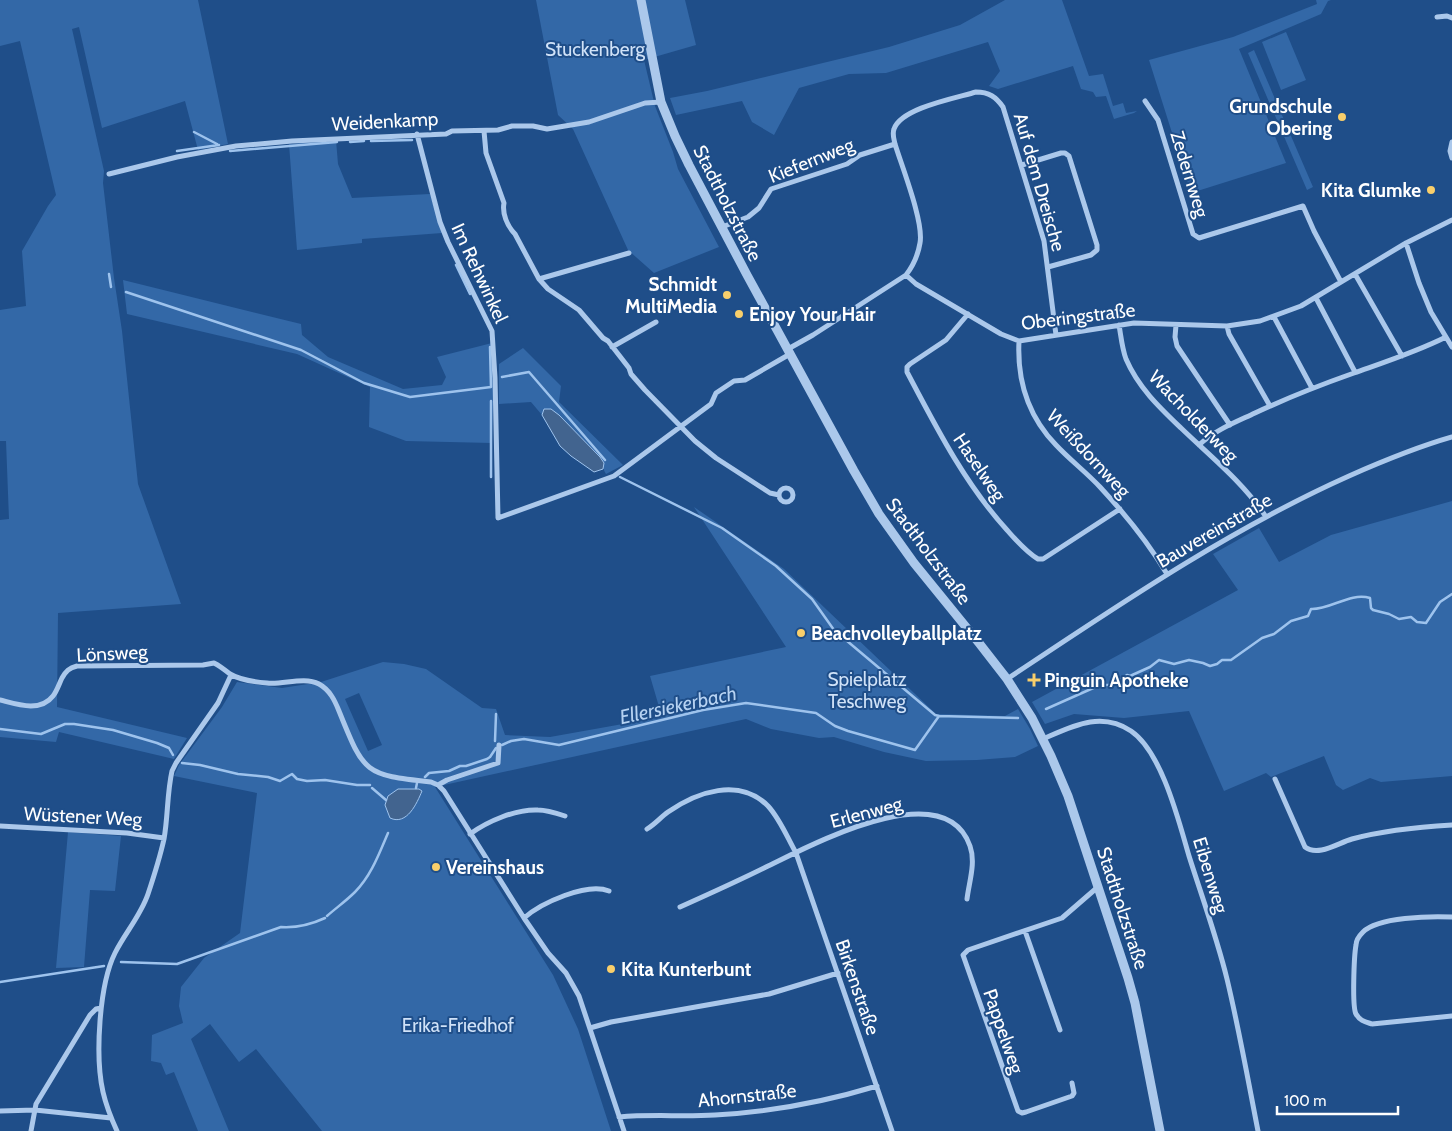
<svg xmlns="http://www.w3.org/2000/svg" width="1452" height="1131" viewBox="0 0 1452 1131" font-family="Cabin,sans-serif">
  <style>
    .green { fill: #3368a7; fill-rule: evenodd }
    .water { fill: #42648f; stroke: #9ec3ed }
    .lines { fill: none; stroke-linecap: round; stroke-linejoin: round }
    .stream { stroke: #9ec3ed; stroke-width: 2.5 }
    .minor { stroke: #abc8eb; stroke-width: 5 }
    .tertiary { stroke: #abc8eb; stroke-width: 9 }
    .poi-dot { fill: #f9cf6b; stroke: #1f4e89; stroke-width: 2 }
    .labels { text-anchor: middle; stroke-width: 4; stroke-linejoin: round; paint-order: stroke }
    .park-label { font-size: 19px; fill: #d0e2f8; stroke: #1f4e89 }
    .poi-label { font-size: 19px; font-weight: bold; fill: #fff; stroke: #1f4e89; text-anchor: start }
    .street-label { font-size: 19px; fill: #fff; stroke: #1f4e89 }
    .water-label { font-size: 20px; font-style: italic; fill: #b6d2f2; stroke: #1f4e89 }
  </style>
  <rect width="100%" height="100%" fill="#1f4e89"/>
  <path class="green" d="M 0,0 L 198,0 L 228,144 L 198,150 L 185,101 L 102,128 L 79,27 L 72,29 L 104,171 L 103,183 L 114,278 L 122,331 L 138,484 L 181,604 L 58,613 L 57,707 L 187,738 L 174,759 L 59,732 L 56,742 L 0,737 L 0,520 L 9,519 L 6,441 L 0,441 L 0,310 L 26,306 L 22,251 L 48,206 L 56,195 L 20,41 L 0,46 Z
    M 536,0 L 685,0 L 696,45 L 644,60 L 655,106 L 673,152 L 678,169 L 719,247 L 654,273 L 628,250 L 573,129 L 558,115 Z
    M 1005,0 L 1062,0 L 1089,76 L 1103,74 L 1113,106 L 1123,103 L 1126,113 L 1137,111 L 1134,113 L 1114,119 L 1106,96 L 1096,97 L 1093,92 L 1081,89 L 1073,66 L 998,89 L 989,86 L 1000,71 L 988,42 L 886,73 L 849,74 L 799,88 L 774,135 L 752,122 L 742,101 L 676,115 L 670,98 L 707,91 L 889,47 L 960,25 Z
    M 1316,0 L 1331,0 L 1328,1 L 1321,14 L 1239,49 L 1286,163 L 1191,193 L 1149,60 L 1233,37 L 1317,4 Z
    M 1286,32 L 1306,80 L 1281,90 L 1262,42 Z
    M 1254,50 L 1313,187 L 1307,190 L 1248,53 Z
    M 336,140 L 338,164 L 352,198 L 430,194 L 442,233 L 362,239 L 362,243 L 297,250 L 289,144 Z
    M 123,280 L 301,324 L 302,335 L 328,357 L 403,389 L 442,385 L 446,377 L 437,357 L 492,343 L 494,365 L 492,443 L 406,441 L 369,427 L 370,387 L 297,354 L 127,314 Z
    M 523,348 L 561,386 L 559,402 L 623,465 L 606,474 C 602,468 604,463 600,457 L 551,409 L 544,409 L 542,415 L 531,402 L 499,404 L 499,364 Z
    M 1452,501 L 1452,776 L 1381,782 L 1370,778 L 1343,790 L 1336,785 L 1324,756 L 1271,777 L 1266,773 L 1224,791 L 1189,711 L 1124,718 L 1074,714 L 1045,724 L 1032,702 L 1238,590 L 1213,554 L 1259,528 L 1279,562 L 1331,535 Z
    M 694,507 L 784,569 L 936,714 L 1005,716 L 1018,709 L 1030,729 L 1038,746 L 1015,757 L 977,760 L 926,761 L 884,752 L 834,737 L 819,738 L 771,729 L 746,719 L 435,787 L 553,975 L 578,1029 L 611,1131 L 322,1131 L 256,1049 L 239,1062 L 210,1024 L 191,1039 L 229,1131 L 198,1131 L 174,1072 L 166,1075 L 161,1063 L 151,1061 L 152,1035 L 183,1023 L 179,1006 L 181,987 L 204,958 L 240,933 L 257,793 L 174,776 L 179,765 L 222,707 L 237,682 L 282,688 L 321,682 L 383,662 L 404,664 L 426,669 L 482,708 L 496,709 L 505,735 L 550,737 L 662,717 L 650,676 L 786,647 ZM 359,693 L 382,745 L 368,751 L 345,699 Z
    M 68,832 L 121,836 L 115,891 L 90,890 L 84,967 L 56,968 Z"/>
  <path class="water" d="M 544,409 L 551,409 L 559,415 L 600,457 L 604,463 L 603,469 L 594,472 L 571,456 L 560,446 L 542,415 Z
    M 398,789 L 419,789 L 422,791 C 417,803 407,826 390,818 L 385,805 L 388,796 Z"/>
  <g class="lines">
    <path class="stream" d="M 194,132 L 217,144
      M 371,141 L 412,140
      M 350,142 L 364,141
      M 177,151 L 219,145
      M 230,151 L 337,142
      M 456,265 L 470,294
      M 109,274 L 111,287
      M 126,292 L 301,350 L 364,383 L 410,397 L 491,387 L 490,347
      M 502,377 L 529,372 L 605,460
      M 491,477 L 491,401
      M 620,477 L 722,528 L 776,566 L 812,599 L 834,630 L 935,715 L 939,716
      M 1046,709 L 1100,685 L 1112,685 L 1127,675 L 1130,676 L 1150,667 L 1159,660 L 1174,664 L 1189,660 L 1203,663 L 1210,666 L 1217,664 L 1222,660 L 1231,660 L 1262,638 L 1274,634 L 1291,621 L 1308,616 L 1311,609 C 1330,610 1350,592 1370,598 L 1371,608 L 1373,610 L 1389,614 L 1399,619 L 1411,617 L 1417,622 L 1426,623 L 1440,602 L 1452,594
      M 0,729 L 41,734 L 65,724 L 74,724 L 113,730 L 157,743 L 169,748 L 173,755
      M 495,741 L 496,714
      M 502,745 L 511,741 L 524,739 L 559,745 L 703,710 L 746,703 L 816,713 L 835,726 L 848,731 L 915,750 L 939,716 L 1018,718
      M 182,763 L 200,765 L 238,774 L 268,777 L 280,781 L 292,774 L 297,779 L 307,781 L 325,780 L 357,785 L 370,785
      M 425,777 L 429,773 L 449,771 L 460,766 L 466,766 L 487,759 L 490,757 L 496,748
      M 372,788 L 386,800
      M 416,788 L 417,783
      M 327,916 C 336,908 346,901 355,892 C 371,876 379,854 388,833
      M 121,962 L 177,964 L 281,927 C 297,928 310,925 325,918
      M 0,982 L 104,966"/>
    <path class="minor" d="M 1437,17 L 1447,16 L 1452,18
      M 1145,101 L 1158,120 L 1193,234 L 1199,238 L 1303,206 L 1314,231 L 1341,282
      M 484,131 L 486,153 L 504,203 C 502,213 507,226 515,234 L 539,279 L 548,289 L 579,310 L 603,338 L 608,341 L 629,368 L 631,374 L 645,390 L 695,441 L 716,458 L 770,493 L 779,495
      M 417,134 L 440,222 L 448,242 L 492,331 L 495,378 L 498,518 L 614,476 L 711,404 L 716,393 L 734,381 L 745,380 L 790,354
      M 1452,142 L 1450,151 L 1452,158
      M 1022,165 L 1061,153 L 1065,153 L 1069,156 L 1097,245 L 1097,250 L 1091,255 L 1048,267
      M 109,174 L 177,157 L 236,146 L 292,141 L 446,134 L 452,131 L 498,130 L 512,126 L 533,126 L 547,129 L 589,122 L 645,103 L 661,102
      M 722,227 L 748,217 L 759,208 L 771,189 L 847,164 L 860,155 L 895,144
      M 1406,243 L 1419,283 L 1431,312 L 1452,347
      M 1355,274 L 1402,356
      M 906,275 C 913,266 918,255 920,243 C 924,222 902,167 895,144 C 894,139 892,134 894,129 C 901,108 956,98 976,92 C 989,92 996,97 1003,107 L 1044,241 L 1056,335
      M 539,279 L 629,253
      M 1316,298 L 1355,372
      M 968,314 L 946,340 L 910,364 L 907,367 L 907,372 C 936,427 965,484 1007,530 C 1016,540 1026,552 1038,559 L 1043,559 L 1120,509
      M 1274,317 L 1312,388
      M 1119,325 C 1121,336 1122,348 1126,359 C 1138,387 1159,407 1181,428 C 1210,456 1244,483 1266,517
      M 1176,325 L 1175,337 L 1177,346 L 1230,425
      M 1227,326 L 1229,334 L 1270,406
      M 1019,341 C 1017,381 1028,416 1056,445 C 1070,460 1086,472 1100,487 C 1125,514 1148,542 1167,574
      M 612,347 L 656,322
      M 788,349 L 813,335 L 906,275 L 916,284 L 1001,334 L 1019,341 L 1134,323 L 1227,326 L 1260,321 L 1301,306 L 1406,243 L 1452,220
      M 1199,445 C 1215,430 1236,422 1255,413 C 1287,398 1320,385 1354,373 C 1385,362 1416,352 1446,337
      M779 495a7 7 0 1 1 14 0a7 7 0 1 1-14 0Z
      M 1007,679 C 1117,606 1228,530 1349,476 C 1383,461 1417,447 1452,437
      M 0,700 C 16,704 40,713 53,696 C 57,691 59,684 62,678 C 66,671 69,668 77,666 L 203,665 L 214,663 C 220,666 225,670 230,674 C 240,680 255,682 267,683 C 283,685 304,676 319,684 C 330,690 335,701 339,711 C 364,773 364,775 431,782 L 438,785 L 444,791 L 524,918 L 548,953 L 566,973 L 579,996 L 624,1131
      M 1043,739 C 1073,726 1101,711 1131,731 C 1162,752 1179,822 1189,856 C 1202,897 1217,938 1227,979 C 1239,1029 1248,1080 1258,1131
      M 1275,779 L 1305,847 C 1318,857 1338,843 1352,839 C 1385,830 1418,827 1452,825
      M 438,785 L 447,780 L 498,763 L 499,745
      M 0,826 L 127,833 L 164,838
      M 647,829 C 655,824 661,817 668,812 C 697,792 739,777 768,806 C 780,819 787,837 796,853 L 892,1131
      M 470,834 C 488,821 516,809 538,810 C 547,810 556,813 565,816
      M 680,907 C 709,894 738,881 766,867 C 808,847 944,772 970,846 C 976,863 969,882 967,899
      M 1452,917 C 1430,916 1378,917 1363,932 C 1359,936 1356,940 1356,945 C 1354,956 1352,1007 1356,1014 C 1360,1021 1366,1022 1372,1024 L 1452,1016
      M 524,918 C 541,903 587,882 609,891
      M 1025,931 L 1060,1030
      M 590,1028 L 611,1022 L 769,994 L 838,973
      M 1072,1083 L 1074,1093 L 1072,1096 L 1026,1112 L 1022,1113 L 1018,1111 L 963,955 L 968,950 L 1062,918 L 1099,886
      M 0,1111 L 35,1110 L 111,1118
      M 619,1117 C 651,1114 683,1117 715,1115 C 770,1112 824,1102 877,1086
      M 31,1131 L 36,1104 L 90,1015 L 96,1009 L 101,1008
      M 117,1131 C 111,1118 106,1105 103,1092 C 95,1057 99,985 115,953 C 125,933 141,915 148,894 C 154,876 160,857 164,839 C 168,817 167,793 172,771 L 176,763 L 218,703 L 231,675"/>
    <path class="tertiary" d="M 641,0 L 661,102 L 675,136 L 689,165 L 747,275 L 854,471 L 879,514 L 914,563 L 979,643 L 1007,679 L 1032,718 L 1051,756 L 1068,796 L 1128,978 L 1135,1003 L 1160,1131"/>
  </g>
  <g class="poi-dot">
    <circle cx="1342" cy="117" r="5"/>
    <circle cx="1431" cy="190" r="5"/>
    <circle cx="727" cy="295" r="5"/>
    <circle cx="739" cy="314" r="5"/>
    <circle cx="801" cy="633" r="5"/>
    <path d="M1031.5 672.5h5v5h5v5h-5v5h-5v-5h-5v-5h5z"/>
    <circle cx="436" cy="867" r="5"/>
    <circle cx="611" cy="969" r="5"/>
  </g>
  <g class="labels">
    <g class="park-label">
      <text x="595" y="56">Stuckenberg</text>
      <text x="867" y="686">Spielplatz<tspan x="867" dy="22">Teschweg</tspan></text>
      <text x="458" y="1032">Erika-Friedhof</text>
    </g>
    <g class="poi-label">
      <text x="1332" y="113" text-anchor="end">Grundschule<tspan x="1332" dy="22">Obering</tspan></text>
      <text x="1421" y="197" text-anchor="end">Kita Glumke</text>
      <text x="717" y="291" text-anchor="end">Schmidt<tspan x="717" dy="22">MultiMedia</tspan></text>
      <text x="749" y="321">Enjoy Your Hair</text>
      <text x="811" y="640">Beachvolleyballplatz</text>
      <text x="1044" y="687">Pinguin Apotheke</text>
      <text x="446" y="874">Vereinshaus</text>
      <text x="621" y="976">Kita Kunterbunt</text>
    </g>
    <g class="street-label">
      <text transform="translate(385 121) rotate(-3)" y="7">Weidenkamp</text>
      <text transform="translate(811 160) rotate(-22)" y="7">Kiefernweg</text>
      <text transform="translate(1190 174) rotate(73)" y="7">Zedernweg</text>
      <text transform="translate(1040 182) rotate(74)" y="7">Auf dem Dreische</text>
      <text transform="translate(728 203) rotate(63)" y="7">Stadtholzstraße</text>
      <text transform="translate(480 273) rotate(65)" y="7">Im Rehwinkel</text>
      <text transform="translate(1078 316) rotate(-7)" y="7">Oberingstraße</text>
      <text transform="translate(1194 416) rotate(46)" y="7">Wacholderweg</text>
      <text transform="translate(1089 453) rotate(47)" y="7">Weißdornweg</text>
      <text transform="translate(980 467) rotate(56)" y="7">Haselweg</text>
      <text transform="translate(1214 530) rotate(-30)" y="7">Bauvereinstraße</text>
      <text transform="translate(929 551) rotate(53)" y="7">Stadtholzstraße</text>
      <text transform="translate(112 653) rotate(-3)" y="7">Lönsweg</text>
      <text transform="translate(866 812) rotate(-15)" y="7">Erlenweg</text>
      <text transform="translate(83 816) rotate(3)" y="7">Wüstener Weg</text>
      <text transform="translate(1211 875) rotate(73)" y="7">Eibenweg</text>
      <text transform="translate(1123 908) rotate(72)" y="7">Stadtholzstraße</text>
      <text transform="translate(858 987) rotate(71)" y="7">Birkenstraße</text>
      <text transform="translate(1004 1031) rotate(71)" y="7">Pappelweg</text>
      <text transform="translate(747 1095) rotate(-6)" y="7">Ahornstraße</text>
    </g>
    <g class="water-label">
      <text transform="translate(678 705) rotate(-12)" y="7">Ellersiekerbach</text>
    </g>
  </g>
  <path d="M1277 1106v8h121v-8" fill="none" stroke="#ffffff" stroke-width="2.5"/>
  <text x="1284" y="1106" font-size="15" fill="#ffffff" stroke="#1f4e89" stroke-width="4" paint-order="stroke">100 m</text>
</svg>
